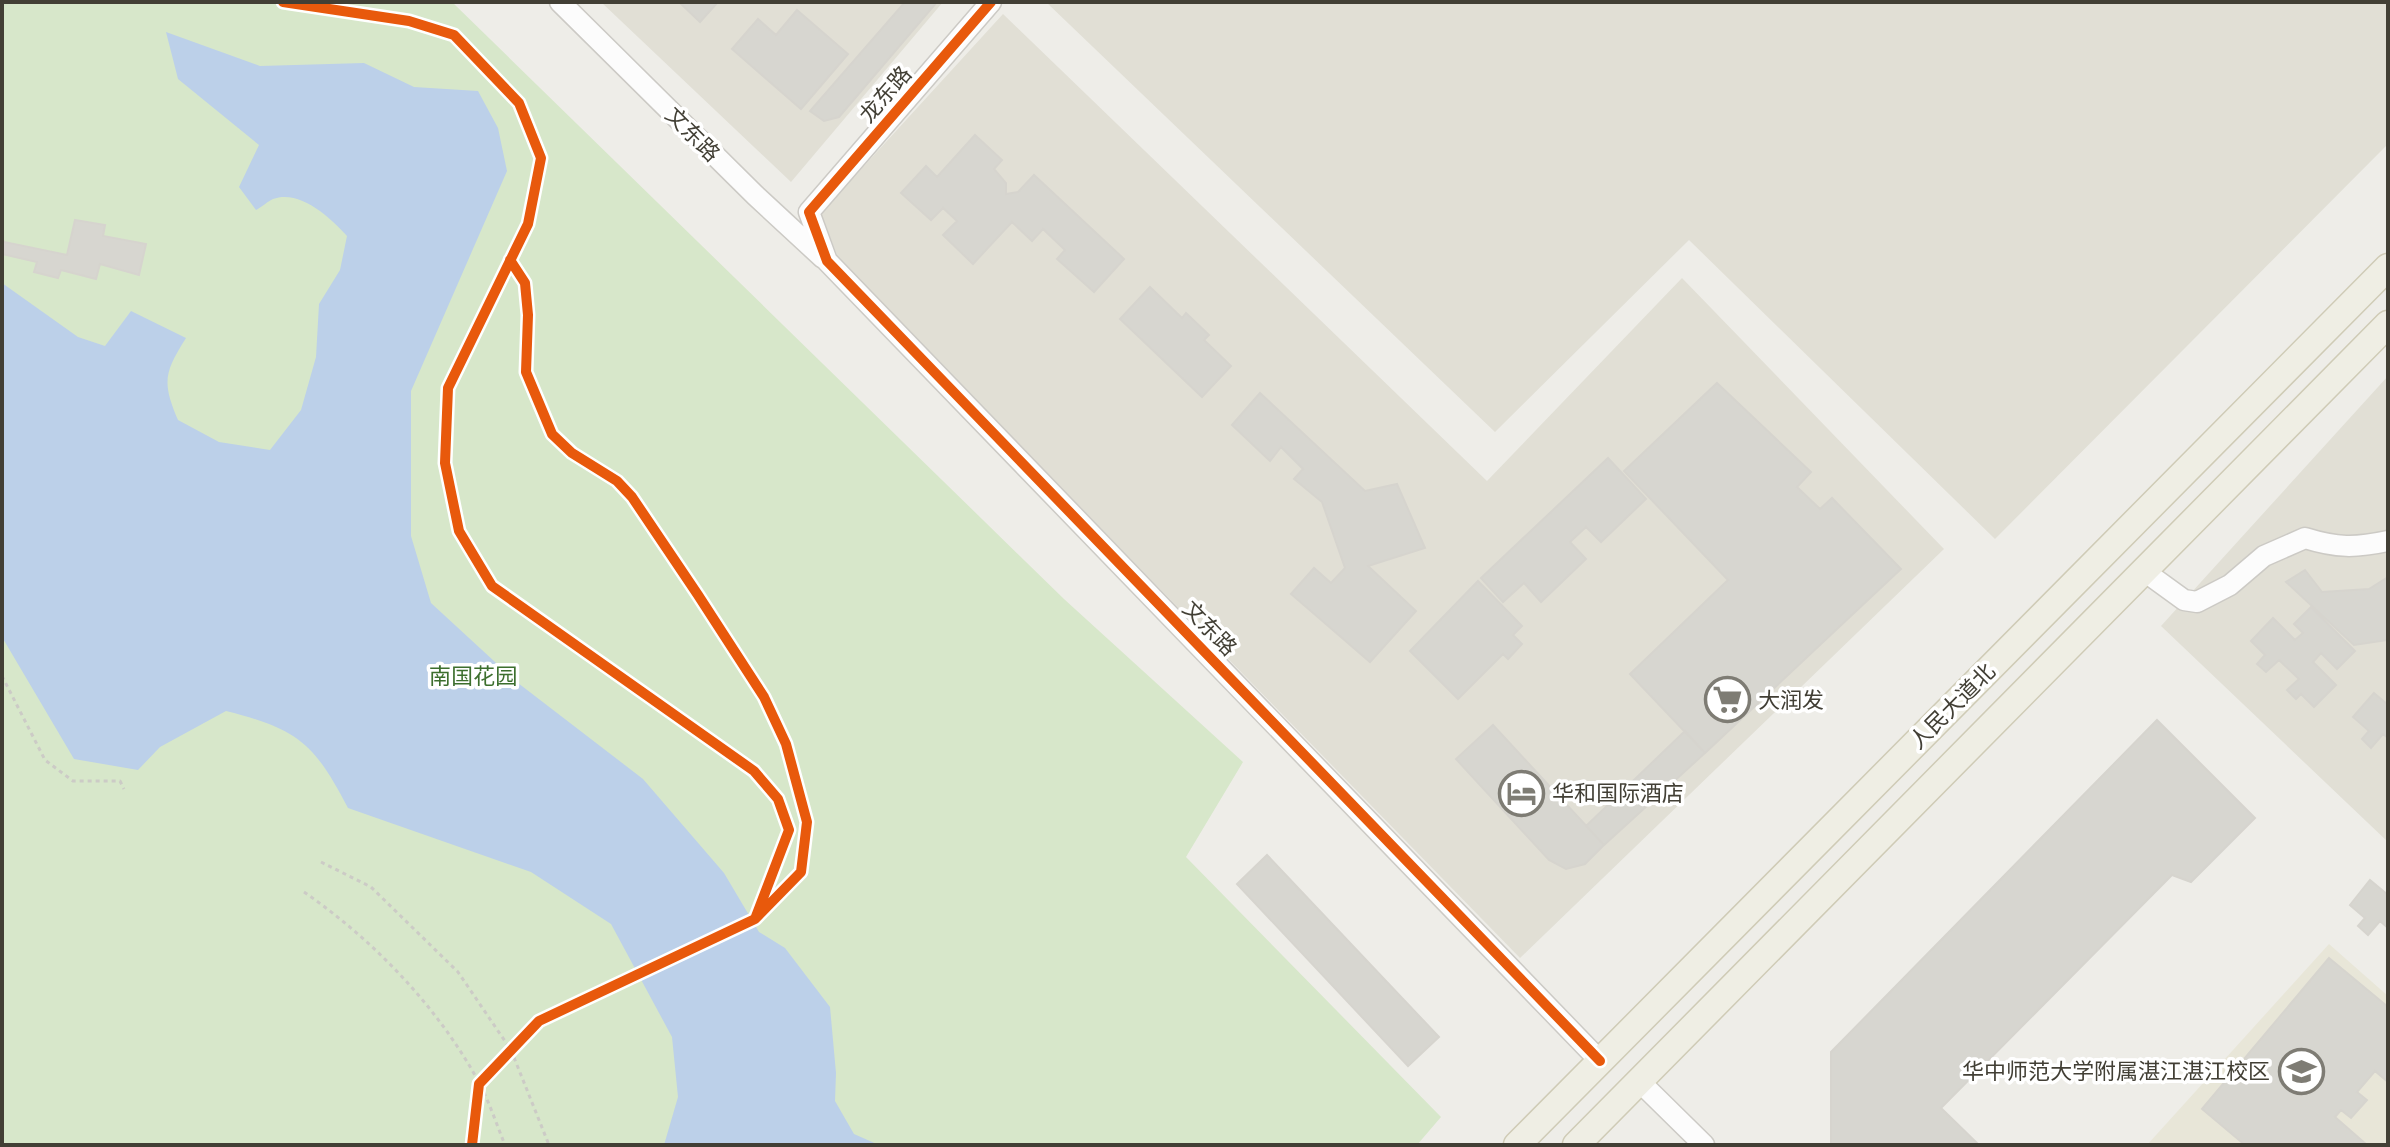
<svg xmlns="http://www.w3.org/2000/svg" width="2390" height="1147" viewBox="0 0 2390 1147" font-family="Overpass,'Noto Sans SC',sans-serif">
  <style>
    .residential { fill: #e1dfd5 }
    .education { fill: #e8e6d8 }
    .green { fill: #d7e7ca }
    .water { fill: #bcd0e9 }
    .building { fill: #d7d6d0; stroke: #d6d4ce; stroke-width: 2 }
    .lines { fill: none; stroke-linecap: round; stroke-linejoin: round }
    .minor-casing { stroke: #cccac5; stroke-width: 23 }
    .major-casing { stroke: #cfcbb6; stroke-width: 29 }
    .path { stroke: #cccbc6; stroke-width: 3; stroke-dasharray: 4 4; stroke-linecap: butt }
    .minor { stroke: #fcfcfc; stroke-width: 20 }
    .major { stroke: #efeee4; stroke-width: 26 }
    .cycleway-casing { stroke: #fff; stroke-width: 15 }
    .cycleway { stroke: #e8590c; stroke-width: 10 }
    .labels { text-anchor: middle; stroke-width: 7; stroke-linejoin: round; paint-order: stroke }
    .street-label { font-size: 22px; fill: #423f35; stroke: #fff }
    .park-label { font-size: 22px; fill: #3d6f2e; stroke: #fff }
    .poi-label { font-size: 22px; fill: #423f35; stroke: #fff; text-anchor: start }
  </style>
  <rect width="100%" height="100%" fill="#eeede8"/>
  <path class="residential" d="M 601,2 L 943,2 L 791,182 Z
    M 1046,2 L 2388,2 L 2388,144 L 1995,539 L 1689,240 L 1495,432 Z
    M 1003,14 L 1487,481 L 1682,278 L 1944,549 L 1520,958 L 839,260 L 821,213 Z
    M 2388,376 L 2388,842 L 2161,626 Z"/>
  <path class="education" d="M 2329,944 L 2388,996 L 2388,1145 L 2147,1145 Z"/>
  <path class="green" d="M 2,2 L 452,2 L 1064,599 L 1243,762 L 1186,857 L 1441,1117 L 1417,1145 L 2,1145 Z"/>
  <path class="water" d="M 166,32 L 260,66 L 364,63 L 414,87 L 478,91 L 498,128 L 507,171 L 411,391 L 411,536 L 431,603 L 518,683 L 643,779 L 724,873 L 759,932 L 785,948 L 830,1007 L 836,1073 L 835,1101 L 854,1134 L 879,1145 L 664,1145 L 678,1097 L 672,1037 L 611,924 L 531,872 L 348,808 C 314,743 298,729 226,711 L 160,747 L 138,770 L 74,759 L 2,637 L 2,283 L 78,337 L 105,346 L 131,311 L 186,338 C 164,373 162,382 178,420 L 219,442 L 270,450 L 301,410 L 316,357 L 319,304 L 340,270 L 347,236 C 331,218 300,189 273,199 C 268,201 262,207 256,210 L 239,187 L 259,145 L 178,79 Z"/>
  <path class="building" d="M 679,2 L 718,2 L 700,22 Z
    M 905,2 L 937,2 L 839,117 L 824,121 L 810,111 Z
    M 797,10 L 848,54 L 801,109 L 732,49 L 758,19 L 776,35 Z
    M 975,135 L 1002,160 L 994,169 L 1006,183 L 1006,194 L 1018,192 L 1034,175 L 1124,259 L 1094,292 L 1057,259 L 1065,250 L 1043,229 L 1032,241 L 1012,222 L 973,264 L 943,235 L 957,221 L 943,208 L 931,220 L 901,193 L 926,166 L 937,177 Z
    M 75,220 L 105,225 L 103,236 L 146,244 L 139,275 L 100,264 L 96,279 L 61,270 L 58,278 L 34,272 L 37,262 L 2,254 L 2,237 L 4,242 L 67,255 Z
    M 1150,287 L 1182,318 L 1186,313 L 1209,335 L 1204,340 L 1231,366 L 1202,397 L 1120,319 Z
    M 1717,383 L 1811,472 L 1797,487 L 1820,509 L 1832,498 L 1901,569 L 1705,753 L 1630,674 L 1728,580 L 1624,471 Z
    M 1260,393 L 1365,491 L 1397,484 L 1425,548 L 1368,566 L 1416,611 L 1370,662 L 1291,594 L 1314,568 L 1331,583 L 1345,568 L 1322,502 L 1294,479 L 1303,469 L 1281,447 L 1270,461 L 1232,425 Z
    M 1608,458 L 1646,499 L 1601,542 L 1586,527 L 1570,542 L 1586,559 L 1541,602 L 1524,583 L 1503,602 L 1481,578 Z
    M 2305,570 L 2322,592 L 2369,589 L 2388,577 L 2388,640 L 2354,645 L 2286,582 Z
    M 1478,581 L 1522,626 L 1513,635 L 1522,644 L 1508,659 L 1503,654 L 1458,699 L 1410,651 Z
    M 2311,607 L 2355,651 L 2337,669 L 2321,653 L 2313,662 L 2336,685 L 2314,707 L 2301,694 L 2296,699 L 2287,690 L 2299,679 L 2279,660 L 2266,672 L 2257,664 L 2265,655 L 2251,641 L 2273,618 L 2295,640 L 2303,633 L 2294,624 Z
    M 2374,693 L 2388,705 L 2388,738 L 2383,734 L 2371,748 L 2362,739 L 2369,731 L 2353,717 Z
    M 2157,720 L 2255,818 L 2191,882 L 2172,875 L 1941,1108 L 1979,1145 L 1831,1145 L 1831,1052 Z
    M 1493,725 L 1604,845 L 1585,864 L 1566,869 L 1549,860 L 1456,759 Z
    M 1685,731 L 1705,753 L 1604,845 L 1586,826 Z
    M 1267,855 L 1439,1037 L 1408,1066 L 1237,884 Z
    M 2370,880 L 2388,895 L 2388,928 L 2380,921 L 2368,935 L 2358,926 L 2365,918 L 2350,905 Z
    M 2329,958 L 2388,1007 L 2388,1082 L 2375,1071 L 2357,1092 L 2367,1100 L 2351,1118 L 2341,1110 L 2335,1117 L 2367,1145 L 2245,1145 L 2202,1109 Z"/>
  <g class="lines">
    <defs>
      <path id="minor" d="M 560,2 L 756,196 L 823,258
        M 991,2 L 809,212 L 827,261 L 1600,1061
        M 2144,571 L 2184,600 L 2197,602 L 2230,585 L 2264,556 L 2305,538 C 2337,548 2355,548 2388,541
        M 1639,1081 L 1704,1145"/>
      <path id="major" d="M 1517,1145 L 2388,267
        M 1576,1145 L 2388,324"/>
    </defs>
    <use href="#minor" class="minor-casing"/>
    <use href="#major" class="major-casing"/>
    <path class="path" d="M 2,676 L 45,760 L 73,781 L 120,781 L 124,789
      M 321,862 L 371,887 L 458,972 L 511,1050 L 549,1145
      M 304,892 C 372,939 435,1004 476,1077 C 488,1098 496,1123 505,1145"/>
    <use href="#minor" class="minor"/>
    <use href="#major" class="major"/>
    <defs>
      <path id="cycleway" d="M 283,2 L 409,21 L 454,35 L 519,103 L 541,158 L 528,224 L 448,388 L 445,463 L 459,531 L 492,586 L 754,771 L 778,799 L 789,830 L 755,919
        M 991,2 L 809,212 L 827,261 L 1600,1061
        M 472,1145 L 479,1084 L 539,1021 L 755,919 L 801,872 L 807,822 L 786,744 L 764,697 L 698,595 L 632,497 L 617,481 L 572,453 L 552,434 L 526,372 L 528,315 L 525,283 L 510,260"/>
    </defs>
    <use href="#cycleway" class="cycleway-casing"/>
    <use href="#cycleway" class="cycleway"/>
  </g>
  <defs>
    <symbol id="supermarket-ring" viewBox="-11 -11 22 22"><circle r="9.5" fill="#fff" stroke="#7e7c74" stroke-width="1.5"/><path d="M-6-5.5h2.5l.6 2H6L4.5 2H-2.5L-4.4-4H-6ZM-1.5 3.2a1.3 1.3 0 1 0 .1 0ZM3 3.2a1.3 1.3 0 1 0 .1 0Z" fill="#7e7c74"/></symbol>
    <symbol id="hotel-ring" viewBox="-11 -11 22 22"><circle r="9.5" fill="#fff" stroke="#7e7c74" stroke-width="1.5"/><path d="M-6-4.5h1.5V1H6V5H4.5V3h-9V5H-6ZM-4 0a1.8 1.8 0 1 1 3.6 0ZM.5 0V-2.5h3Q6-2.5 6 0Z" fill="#7e7c74"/></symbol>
    <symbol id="school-ring" viewBox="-11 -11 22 22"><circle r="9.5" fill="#fff" stroke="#7e7c74" stroke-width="1.5"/><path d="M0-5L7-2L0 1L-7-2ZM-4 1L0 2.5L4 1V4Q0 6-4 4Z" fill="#7e7c74"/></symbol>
  </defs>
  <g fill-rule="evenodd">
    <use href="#supermarket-ring" x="1702" y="674" width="51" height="51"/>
    <use href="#hotel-ring" x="1496" y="768" width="51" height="51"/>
    <use href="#school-ring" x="2276" y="1046" width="51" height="51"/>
  </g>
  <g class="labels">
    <g class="street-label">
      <text transform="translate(885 94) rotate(-49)" y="8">龙东路</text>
      <text transform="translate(693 134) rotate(45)" y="8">文东路</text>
      <text transform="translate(1210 628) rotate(46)" y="8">文东路</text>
      <text transform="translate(1952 706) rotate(-45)" y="8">人民大道北</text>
    </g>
    <g class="park-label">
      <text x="473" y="684">南国花园</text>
    </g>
    <g class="poi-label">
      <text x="1758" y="708">大润发</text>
      <text x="1552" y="801">华和国际酒店</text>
      <text x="2270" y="1079" text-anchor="end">华中师范大学附属湛江湛江校区</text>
    </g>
  </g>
  <rect width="2390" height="1147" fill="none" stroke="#423f35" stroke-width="8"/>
</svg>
